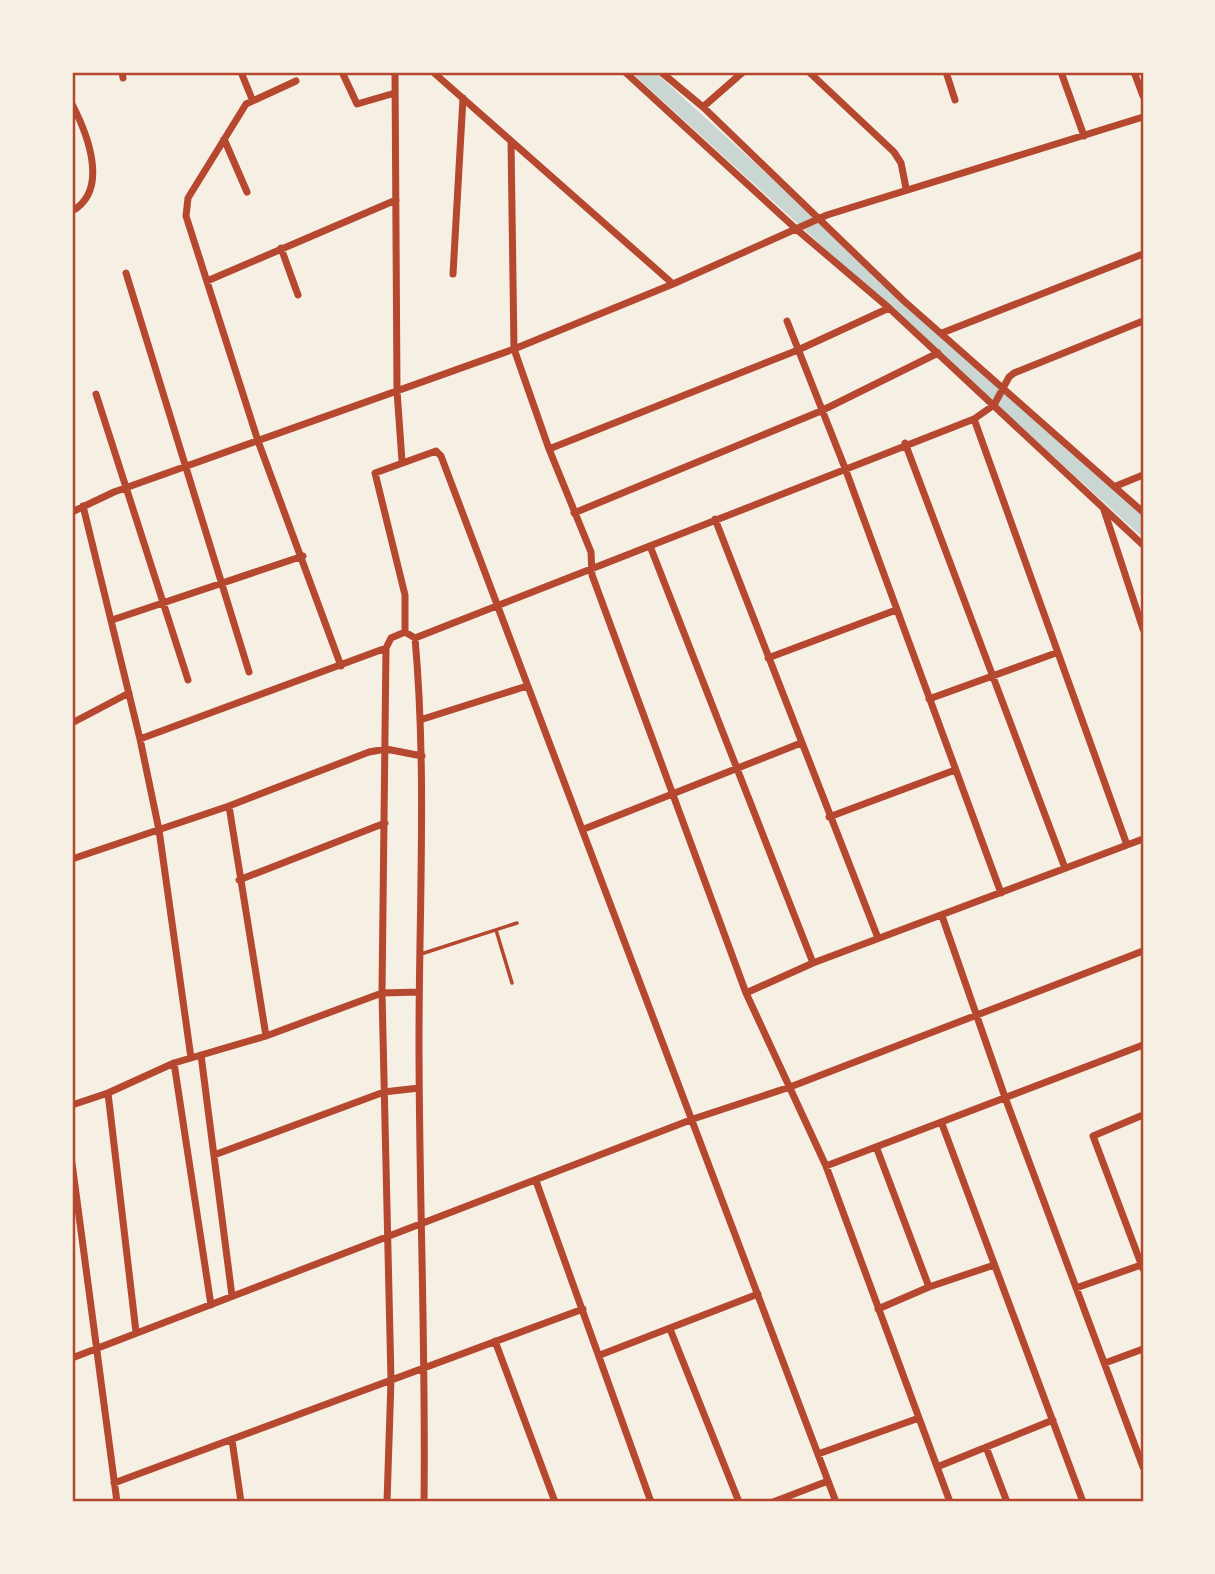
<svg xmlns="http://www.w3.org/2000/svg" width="1215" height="1574" viewBox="0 0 1215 1574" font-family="Quicksand,sans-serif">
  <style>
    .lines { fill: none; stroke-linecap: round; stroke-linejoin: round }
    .canal { stroke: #c9d6d2; stroke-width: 16 }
    .service { stroke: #b5482f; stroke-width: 3.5 }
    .minor { stroke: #b5482f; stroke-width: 7 }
    .neatline { fill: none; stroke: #b5482f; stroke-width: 2.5 }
  </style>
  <rect width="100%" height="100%" fill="#f6efe4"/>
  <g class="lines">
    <path class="canal" d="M 643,72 L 1143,527"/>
    <path class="service" d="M 496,930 L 512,983
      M 421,954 L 517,923"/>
    <path class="minor" d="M 122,72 L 123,78
      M 241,72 L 252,99
      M 342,72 L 357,104 L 395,93
      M 395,72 L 397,391 L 402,461
      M 433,72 L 673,284
      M 625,72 L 795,228 L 889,308 L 1143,545
      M 661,72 L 703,107 L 904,301 L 1143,512
      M 809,72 L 894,152 L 901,163 L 906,188
      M 946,72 L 955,100
      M 1061,72 L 1084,136
      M 1134,72 L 1143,96
      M 296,81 L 246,104 L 188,198 L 186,216 L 258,441 L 341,666
      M 72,104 C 87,133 110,190 72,211
      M 703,107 L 743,72
      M 224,139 L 247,192
      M 511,141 L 514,349 L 549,449 L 591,552 L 592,575 L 746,993 L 826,1166 L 950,1502
      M 281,248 L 298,295
      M 126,273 L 249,672
      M 453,274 L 463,98
      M 207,281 L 396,200
      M 787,321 L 845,468 L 1001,893
      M 942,333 L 1143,254
      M 96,394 L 188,680
      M 974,419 L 1127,845
      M 905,443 L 1065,868
      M 549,449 L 798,350 L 889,308
      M 1116,486 L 1143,475
      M 83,506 L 140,739 L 159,830 L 191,1058
      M 1104,510 L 1143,629
      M 72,512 L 114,492 L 514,349 L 673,284 L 827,215 L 1143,117
      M 574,513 L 821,411 L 938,353
      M 715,519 L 878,938
      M 650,546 L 813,963
      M 112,620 L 303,556
      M 405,632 L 405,595 L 375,473 L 436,451 L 441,456 L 836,1502
      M 415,638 L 974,419 L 994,405 L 1009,377 L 1014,373 L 1143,321
      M 768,658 L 896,610
      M 929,699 L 1056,653
      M 423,719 L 527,686
      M 72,723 L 129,693
      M 140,739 L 386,648
      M 229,806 L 266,1036
      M 829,817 L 955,770
      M 584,829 L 801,743
      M 72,859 L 229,806 L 369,752 L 386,749 L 422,756
      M 239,880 L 385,823
      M 942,916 L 1006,1100 L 1143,1467
      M 746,993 L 813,963 L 1143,839
      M 201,1055 L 232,1296
      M 174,1063 L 211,1305
      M 108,1093 L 136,1332
      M 72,1105 L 108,1093 L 174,1063 L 266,1036 L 382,993 L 419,992
      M 1143,1115 L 1093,1136 L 1143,1269
      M 942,1124 L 1083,1502
      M 877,1149 L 929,1287
      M 214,1155 L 384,1092 L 419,1088
      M 72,1163 L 117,1502
      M 826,1166 L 1143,1045
      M 536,1181 L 651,1502
      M 1076,1288 L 1141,1265
      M 878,1309 L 929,1287 L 994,1265
      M 670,1329 L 739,1502
      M 495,1341 L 555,1502
      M 600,1355 L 758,1294
      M 72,1358 L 693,1119 L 790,1087 L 1143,951
      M 1105,1363 L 1143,1349
      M 232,1440 L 241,1502
      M 986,1447 L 1007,1502
      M 818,1454 L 919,1418
      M 937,1467 L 1053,1420
      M 114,1483 L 583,1309
      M 387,1502 L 391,1380 L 382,993 L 386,648 L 391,638 L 405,632 L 415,638 C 427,772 419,907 419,1041 C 419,1195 426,1348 424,1502
      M 773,1502 L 828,1481"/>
  </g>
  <rect width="1215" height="1574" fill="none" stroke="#f6efe4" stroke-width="147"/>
  <rect x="74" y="74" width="1068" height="1426" class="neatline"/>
</svg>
